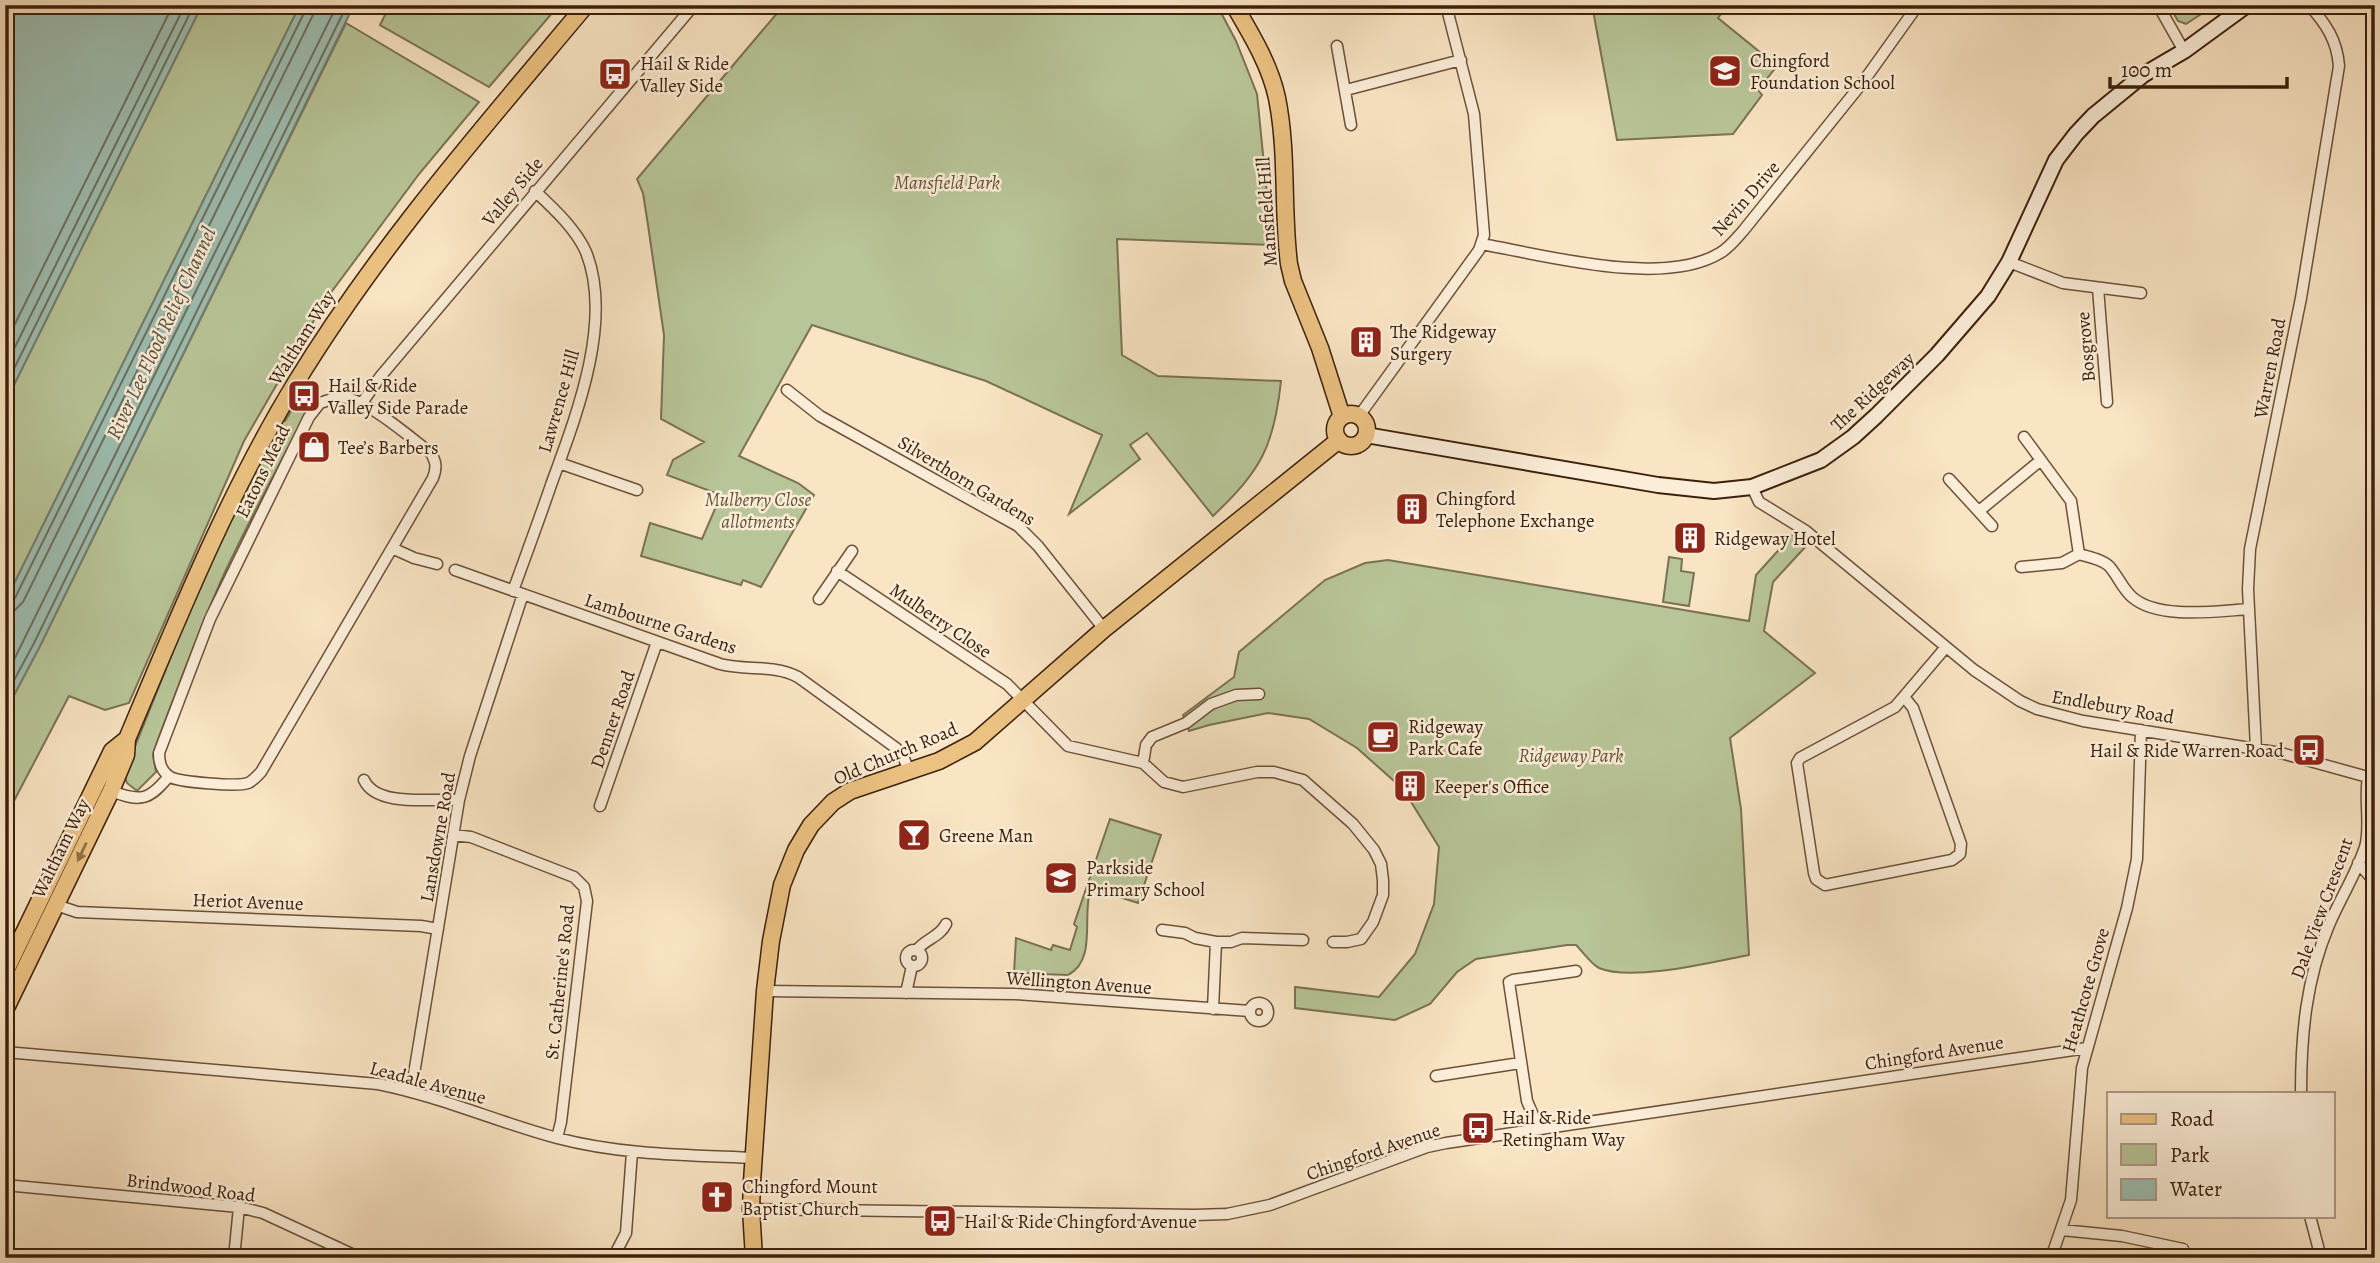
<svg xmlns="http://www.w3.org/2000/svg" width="2380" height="1263" viewBox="0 0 2380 1263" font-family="Alegreya,serif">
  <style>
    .green { fill: #b8c598; stroke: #7a7252; stroke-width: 2 }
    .water { fill: #9ebfb3; stroke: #777f70; stroke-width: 2 }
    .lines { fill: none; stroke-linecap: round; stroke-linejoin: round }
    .shore { stroke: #6d705f; stroke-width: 2 }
    .minor-casing { stroke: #6b5139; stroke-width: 13 }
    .secondary-casing { stroke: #3c200b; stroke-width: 18 }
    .primary-casing { stroke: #3c200b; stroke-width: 19 }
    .minor { stroke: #fbedd8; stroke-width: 10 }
    .secondary { stroke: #fbedd8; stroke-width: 14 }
    .primary { stroke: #ecc282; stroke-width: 16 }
    .oneway { fill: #947146 }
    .labels { text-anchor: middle; stroke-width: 5; stroke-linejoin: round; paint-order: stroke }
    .poi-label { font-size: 19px; fill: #3c200b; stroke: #fbedd8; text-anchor: start }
    .park-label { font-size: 19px; font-style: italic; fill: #615235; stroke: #fbedd8 }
    .street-label { font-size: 19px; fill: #3c200b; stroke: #fbedd8 }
    .water-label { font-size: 21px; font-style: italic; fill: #59503d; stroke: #fbedd8 }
  </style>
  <rect width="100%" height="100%" fill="#f9e4c3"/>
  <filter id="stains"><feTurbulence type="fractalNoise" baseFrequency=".00286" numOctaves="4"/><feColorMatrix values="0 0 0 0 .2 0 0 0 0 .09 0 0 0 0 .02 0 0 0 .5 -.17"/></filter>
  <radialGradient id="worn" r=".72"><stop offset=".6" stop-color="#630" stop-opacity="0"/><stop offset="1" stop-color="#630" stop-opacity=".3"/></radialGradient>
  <path class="green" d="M 202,5 L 300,5 L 5,602 L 5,403 Z
    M 390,5 L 559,5 L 489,87 L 380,25 Z
    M 784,5 L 1217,5 L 1236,41 L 1257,94 L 1272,245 L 1117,239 L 1122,355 L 1158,376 L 1281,381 C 1274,447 1261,470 1213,516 L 1147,433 L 1130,445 L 1140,459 L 1069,514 L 1102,435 L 986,381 L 812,325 L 739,456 L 798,483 L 814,495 L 761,587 L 743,580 L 741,585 L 641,556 L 650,523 L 702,539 L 721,495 L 667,475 L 673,460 L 704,442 L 661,419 L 664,335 L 648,225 L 643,193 L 637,179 Z
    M 1592,5 L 1728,5 L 1718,18 L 1777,66 L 1758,90 L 1762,95 L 1733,134 L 1617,140 Z
    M 2169,5 L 2215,5 L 2186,24 L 2178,21 Z
    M 346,23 L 479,102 L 419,174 L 327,298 L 295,353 L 244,441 L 129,703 L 105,710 L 69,696 L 5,818 L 5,712 L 39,648 Z
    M 318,392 C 286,451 254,511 225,572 C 199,629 178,687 156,745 L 153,755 L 156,772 L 137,791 L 127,783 L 124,774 L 208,564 L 281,420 L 285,421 L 302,393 Z
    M 1794,533 L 1808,544 L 1773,582 L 1764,631 L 1815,673 L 1730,738 L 1741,809 L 1749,955 C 1713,962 1632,982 1599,968 C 1591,964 1583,952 1576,945 L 1567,945 L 1476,959 L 1457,972 L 1430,1004 L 1395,1020 L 1295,1008 L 1295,987 L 1379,997 L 1415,954 L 1434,904 L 1439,847 L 1403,789 L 1357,748 L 1309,719 L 1268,713 L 1209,725 L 1189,731 L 1183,715 L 1234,677 L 1239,652 L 1325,580 L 1365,563 L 1388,560 L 1749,621 L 1756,575 Z
    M 1669,557 L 1682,559 L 1681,571 L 1694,573 L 1689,606 L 1663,602 Z
    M 1110,819 L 1161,835 L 1138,903 L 1091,888 C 1081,915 1098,959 1068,975 L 1014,973 L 1016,938 L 1051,950 L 1053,945 L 1070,950 L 1077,927 L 1074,924 Z"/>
  <path class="water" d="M 5,5 L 202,5 L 5,403 Z
    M 300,5 L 354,5 L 39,648 L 5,712 L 5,602 Z"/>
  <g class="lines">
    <path class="shore" d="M 5,344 L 173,5
      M 5,367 L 185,5
      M 5,387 L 194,5
      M 5,603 L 11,602 L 15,598 L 305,11 L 306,5
      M 5,612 L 15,610 L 23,602 L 313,15 L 315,5
      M 5,678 L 337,5
      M 5,697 L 33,645 L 347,5"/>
    <defs>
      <path id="minor" d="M 2158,5 L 2184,51
        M 1337,46 L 1351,125
        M 1346,90 L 1461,60
        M 1481,244 C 1545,255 1663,288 1720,253 C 1729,248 1736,239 1743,231 L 1863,82 L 1918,5
        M 2009,262 L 2063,283 L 2141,293
        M 2098,288 L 2107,402
        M 787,390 L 820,416 L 1018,526 L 1038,546 L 1104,629
        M 338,397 C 364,396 409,437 431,453 C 436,462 437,467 433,478 L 261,772 C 257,776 253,781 248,783 C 238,787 179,782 170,777 C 161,771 159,763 159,753 L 210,619 L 309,417 L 320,403 Z
        M 362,403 L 380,377 L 694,5
        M 1359,416 L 1479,250 L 1484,235 L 1474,114 L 1446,5
        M 2024,437 L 2071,501 L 2079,554 C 2088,557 2102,559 2109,566 C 2118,576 2122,588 2132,597 C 2158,620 2217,611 2249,609
        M 559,463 L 637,490
        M 1949,479 L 1992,526
        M 1752,487 L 1759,502 L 1806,531 L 1974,670 L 2020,701 L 2037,709 L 2083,721 L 2281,753 L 2375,779
        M 1979,511 L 2041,460
        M 392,548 L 414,558 L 437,564
        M 2021,567 L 2062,563 L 2079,554
        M 455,570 L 720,664 C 747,671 773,664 798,677 L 896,748 L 903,756 L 909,771
        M 837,571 L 1007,684 L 1068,746 L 1143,763 L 1164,782 L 1183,787 L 1257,772 L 1274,772 L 1303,780 L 1353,824 L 1374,850 L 1381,864 L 1383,880 L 1383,895 L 1373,922 L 1361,939 L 1347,942 L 1333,942
        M 513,591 C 526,555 539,520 551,485 C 575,419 614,322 586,252 C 576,229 553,208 535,191
        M 819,599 L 852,551
        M 1905,698 L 1913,708 L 1961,844 L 1960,854 L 1952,860 L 1825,885 L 1816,879 L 1814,873 L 1797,763 L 1800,758 L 1895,707 L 1946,647
        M 2256,748 L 2248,589 L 2250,549 L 2301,298 L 2339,66 C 2337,40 2326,24 2309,5
        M 1143,763 L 1146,745 L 1152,737 L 1186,723 L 1211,704 L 1236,695 L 1259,694
        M 364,780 C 377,808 433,798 459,800
        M 111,791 C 140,802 149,801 169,776
        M 600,806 L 657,642
        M 453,835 L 471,837 L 574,877 L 584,887 L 587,901 L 561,1122 L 557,1138
        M 2358,863 L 2375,882
        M 56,905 L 77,912 L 421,926 L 438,929
        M 1162,930 L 1185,933 L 1195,938 L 1216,942 L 1231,942 L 1242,938 L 1303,940
        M906 958a8 8 0 1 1 16 0a8 8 0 1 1-16 0Z
        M 917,950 C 925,939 940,937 946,924
        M 765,991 L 1015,994 L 1250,1011
        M 906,993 L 912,966
        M1250 1012a9 9 0 1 1 18 0a9 9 0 1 1-18 0Z
        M 1213,1009 L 1216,942
        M 5,1052 L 378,1084 C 439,1096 497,1122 557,1138 C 621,1155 688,1155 754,1158
        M 1436,1076 L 1520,1063
        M 411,1092 L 459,800 L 470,756 L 523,594
        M 2301,1093 C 2301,1035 2306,979 2329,925 C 2340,899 2356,874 2365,847 C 2371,828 2364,799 2368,777
        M 1539,1129 L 1527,1101 L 1509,982 L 1513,980 L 1576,971
        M 5,1185 L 239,1207 L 263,1213 L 356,1256 L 364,1258
        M 751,1209 L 1195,1215 L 1227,1214 L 1270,1205 L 1427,1147 L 1446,1143 L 2087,1048
        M 2310,1216 L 2321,1258
        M 2062,1230 L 2122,1236 L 2183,1249 L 2182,1258
        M 234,1258 L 239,1207
        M 613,1258 L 626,1233 L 632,1152
        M 2051,1258 L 2071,1200 L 2082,1068 L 2127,908 L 2137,859 L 2141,730"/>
      <path id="secondary" d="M 1366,435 L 1658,485 L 1714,491 L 1752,487 L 1821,460 L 1853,437 L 1876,416 L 1937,355 L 1988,296 L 2009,262 L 2056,160 L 2076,134 L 2093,116 L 2143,75 L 2184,51 L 2247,5"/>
      <path id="primary" d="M 1234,5 C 1251,34 1270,65 1277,98 C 1288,153 1282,208 1289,264 L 1293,281 L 1320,348 L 1342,417
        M1335 430a16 16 0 1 1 32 0a16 16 0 1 1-32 0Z
        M 5,972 L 112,751 L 127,739
        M 5,1010 L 111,791 L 126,755 L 127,739 C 178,618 227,496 295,384 C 379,246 483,128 586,5
        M 754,1258 L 751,1209 L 752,1182 L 765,991 L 771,941 L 782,885 L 796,850 L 811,825 L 833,802 L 850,791 L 939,761 L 975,742 L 1104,629 L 1339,440"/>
    </defs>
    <use href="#minor" class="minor-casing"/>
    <use href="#secondary" class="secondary-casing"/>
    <use href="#primary" class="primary-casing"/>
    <use href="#minor" class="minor"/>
    <use href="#secondary" class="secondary"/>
    <use href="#primary" class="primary"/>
  </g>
  <defs><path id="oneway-solid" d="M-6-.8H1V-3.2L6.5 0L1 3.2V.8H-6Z" transform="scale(1.75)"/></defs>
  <use class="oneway" href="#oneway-solid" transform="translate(82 852) rotate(115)"/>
  <defs>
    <symbol id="school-square" viewBox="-11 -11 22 22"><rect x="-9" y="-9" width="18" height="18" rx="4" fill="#8f2418" stroke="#fbedd8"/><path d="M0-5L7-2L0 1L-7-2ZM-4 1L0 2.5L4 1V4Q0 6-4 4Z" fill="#fff"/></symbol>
    <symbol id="bus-square" viewBox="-11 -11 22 22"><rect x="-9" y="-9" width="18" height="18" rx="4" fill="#8f2418" stroke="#fbedd8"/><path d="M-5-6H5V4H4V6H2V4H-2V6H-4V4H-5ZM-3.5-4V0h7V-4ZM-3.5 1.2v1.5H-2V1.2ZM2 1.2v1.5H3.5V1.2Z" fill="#fff"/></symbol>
    <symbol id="building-square" viewBox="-11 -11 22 22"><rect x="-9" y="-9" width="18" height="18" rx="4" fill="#8f2418" stroke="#fbedd8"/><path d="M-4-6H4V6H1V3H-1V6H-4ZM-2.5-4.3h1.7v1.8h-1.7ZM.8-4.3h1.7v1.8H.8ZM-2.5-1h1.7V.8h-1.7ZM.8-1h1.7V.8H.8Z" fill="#fff"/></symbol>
    <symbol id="shop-square" viewBox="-11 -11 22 22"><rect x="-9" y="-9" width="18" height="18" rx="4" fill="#8f2418" stroke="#fbedd8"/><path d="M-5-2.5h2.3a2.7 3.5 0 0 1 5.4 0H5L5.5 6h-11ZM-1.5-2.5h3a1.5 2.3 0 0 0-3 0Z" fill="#fff"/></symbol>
    <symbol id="cafe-square" viewBox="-11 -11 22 22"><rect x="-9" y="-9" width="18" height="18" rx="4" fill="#8f2418" stroke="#fbedd8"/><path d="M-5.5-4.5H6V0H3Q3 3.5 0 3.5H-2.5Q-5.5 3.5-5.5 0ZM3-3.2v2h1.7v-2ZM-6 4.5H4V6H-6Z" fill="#fff"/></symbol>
    <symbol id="bar-square" viewBox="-11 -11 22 22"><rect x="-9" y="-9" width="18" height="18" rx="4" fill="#8f2418" stroke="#fbedd8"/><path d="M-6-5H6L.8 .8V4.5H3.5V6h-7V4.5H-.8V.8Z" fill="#fff"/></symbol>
    <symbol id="church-square" viewBox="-11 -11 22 22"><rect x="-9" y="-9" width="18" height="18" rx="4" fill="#8f2418" stroke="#fbedd8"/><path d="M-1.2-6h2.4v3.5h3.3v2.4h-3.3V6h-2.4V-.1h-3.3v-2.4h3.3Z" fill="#fff"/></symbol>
  </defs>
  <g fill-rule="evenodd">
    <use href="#school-square" x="1706" y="52" width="38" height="38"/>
    <use href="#bus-square" x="596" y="55" width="38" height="38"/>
    <use href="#building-square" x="1347" y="323" width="38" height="38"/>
    <use href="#bus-square" x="285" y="377" width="38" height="38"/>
    <use href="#shop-square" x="295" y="428" width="38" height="38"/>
    <use href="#building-square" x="1393" y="490" width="38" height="38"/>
    <use href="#building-square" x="1671" y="519" width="38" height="38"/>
    <use href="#cafe-square" x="1364" y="718" width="38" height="38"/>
    <use href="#bus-square" x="2290" y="731" width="38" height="38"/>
    <use href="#building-square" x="1391" y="767" width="38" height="38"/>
    <use href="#bar-square" x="895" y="816" width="38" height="38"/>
    <use href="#school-square" x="1042" y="859" width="38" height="38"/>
    <use href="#bus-square" x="1459" y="1109" width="38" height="38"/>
    <use href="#church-square" x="698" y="1178" width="38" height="38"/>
    <use href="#bus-square" x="921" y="1202" width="38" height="38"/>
  </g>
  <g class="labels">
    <g class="poi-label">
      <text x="1750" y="67">Chingford<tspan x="1750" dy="22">Foundation School</tspan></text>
      <text x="640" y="70">Hail &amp; Ride<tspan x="640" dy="22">Valley Side</tspan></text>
      <text x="1390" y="338">The Ridgeway<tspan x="1390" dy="22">Surgery</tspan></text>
      <text x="328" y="392">Hail &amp; Ride<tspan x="328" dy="22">Valley Side Parade</tspan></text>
      <text x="338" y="454">Tee’s Barbers</text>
      <text x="1436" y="505">Chingford<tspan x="1436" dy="22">Telephone Exchange</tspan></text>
      <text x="1714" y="545">Ridgeway Hotel</text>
      <text x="1408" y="733">Ridgeway<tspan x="1408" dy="22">Park Cafe</tspan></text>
      <text x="2284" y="757" text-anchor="end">Hail &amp; Ride Warren Road</text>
      <text x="1434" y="793">Keeper's Office</text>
      <text x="939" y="842">Greene Man</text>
      <text x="1086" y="874">Parkside<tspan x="1086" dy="22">Primary School</tspan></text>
      <text x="1502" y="1124">Hail &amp; Ride<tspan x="1502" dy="22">Retingham Way</tspan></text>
      <text x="742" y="1193">Chingford Mount<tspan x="742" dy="22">Baptist Church</tspan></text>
      <text x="964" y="1228">Hail &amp; Ride Chingford Avenue</text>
    </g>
    <g class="park-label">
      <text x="947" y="189">Mansfield Park</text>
      <text x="758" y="506">Mulberry Close<tspan x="758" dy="22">allotments</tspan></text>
      <text x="1571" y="762">Ridgeway Park</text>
    </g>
    <g class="street-label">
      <text transform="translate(512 191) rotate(-50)" y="7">Valley Side</text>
      <text transform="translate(1745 198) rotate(-49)" y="7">Nevin Drive</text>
      <text transform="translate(1266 212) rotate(-94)" y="7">Mansfield Hill</text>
      <text transform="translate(301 337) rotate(-58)" y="7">Waltham Way</text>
      <text transform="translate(2085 347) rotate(-95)" y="7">Bosgrove</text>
      <text transform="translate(2269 368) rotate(-79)" y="7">Warren Road</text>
      <text transform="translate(1872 391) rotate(-43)" y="7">The Ridgeway</text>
      <text transform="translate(558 401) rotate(-74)" y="7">Lawrence Hill</text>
      <text transform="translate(262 471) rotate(-64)" y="7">Eatons Mead</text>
      <text transform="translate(967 480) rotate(31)" y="7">Silverthorn Gardens</text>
      <text transform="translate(941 620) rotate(34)" y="7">Mulberry Close</text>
      <text transform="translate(661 623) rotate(18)" y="7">Lambourne Gardens</text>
      <text transform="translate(2113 706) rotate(10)" y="7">Endlebury Road</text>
      <text transform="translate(612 719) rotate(-71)" y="7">Denner Road</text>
      <text transform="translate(895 753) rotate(-23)" y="7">Old Church Road</text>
      <text transform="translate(437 837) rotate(-80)" y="7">Lansdowne Road</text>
      <text transform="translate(60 848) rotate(-64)" y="7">Waltham Way</text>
      <text transform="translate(248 901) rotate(2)" y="7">Heriot Avenue</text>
      <text transform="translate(2321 908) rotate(-70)" y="7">Dale View Crescent</text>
      <text transform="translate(559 982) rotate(-84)" y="7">St. Catherine's Road</text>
      <text transform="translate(1079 982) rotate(4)" y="7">Wellington Avenue</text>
      <text transform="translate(2085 990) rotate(-74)" y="7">Heathcote Grove</text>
      <text transform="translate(1934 1052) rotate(-9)" y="7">Chingford Avenue</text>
      <text transform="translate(428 1082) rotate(15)" y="7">Leadale Avenue</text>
      <text transform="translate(1373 1151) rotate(-19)" y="7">Chingford Avenue</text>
      <text transform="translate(191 1187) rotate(7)" y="7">Brindwood Road</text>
    </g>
    <g class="water-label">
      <text transform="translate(161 333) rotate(-65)" y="7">River Lee Flood Relief Channel</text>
    </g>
  </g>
  <rect width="2380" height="1263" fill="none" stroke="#f9e4c3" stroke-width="28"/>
  <rect x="7" y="7" width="2366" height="1249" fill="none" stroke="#3c200b" stroke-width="3.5"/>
  <rect x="14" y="14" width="2352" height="1235" fill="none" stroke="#3c200b" stroke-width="2"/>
  <rect x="2107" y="1092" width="228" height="126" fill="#fbedd8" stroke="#af9b86" stroke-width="2"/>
  <rect x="2121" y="1114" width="35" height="10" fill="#ecc282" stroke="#af9b86" stroke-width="2"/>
  <text x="2170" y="1126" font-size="21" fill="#3c200b">Road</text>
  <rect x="2121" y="1144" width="35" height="21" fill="#b8c598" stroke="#af9b86" stroke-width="2"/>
  <text x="2170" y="1162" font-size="21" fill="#3c200b">Park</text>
  <rect x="2121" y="1179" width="35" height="21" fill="#9ebfb3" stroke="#af9b86" stroke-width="2"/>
  <text x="2170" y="1196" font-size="21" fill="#3c200b">Water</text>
  <path d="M2110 77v10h177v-10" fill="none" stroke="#3c200b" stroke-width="3.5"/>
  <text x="2121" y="77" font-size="21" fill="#3c200b" stroke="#fbedd8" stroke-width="5" paint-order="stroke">100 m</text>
  <rect width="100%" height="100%" filter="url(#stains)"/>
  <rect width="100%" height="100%" fill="url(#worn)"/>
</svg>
